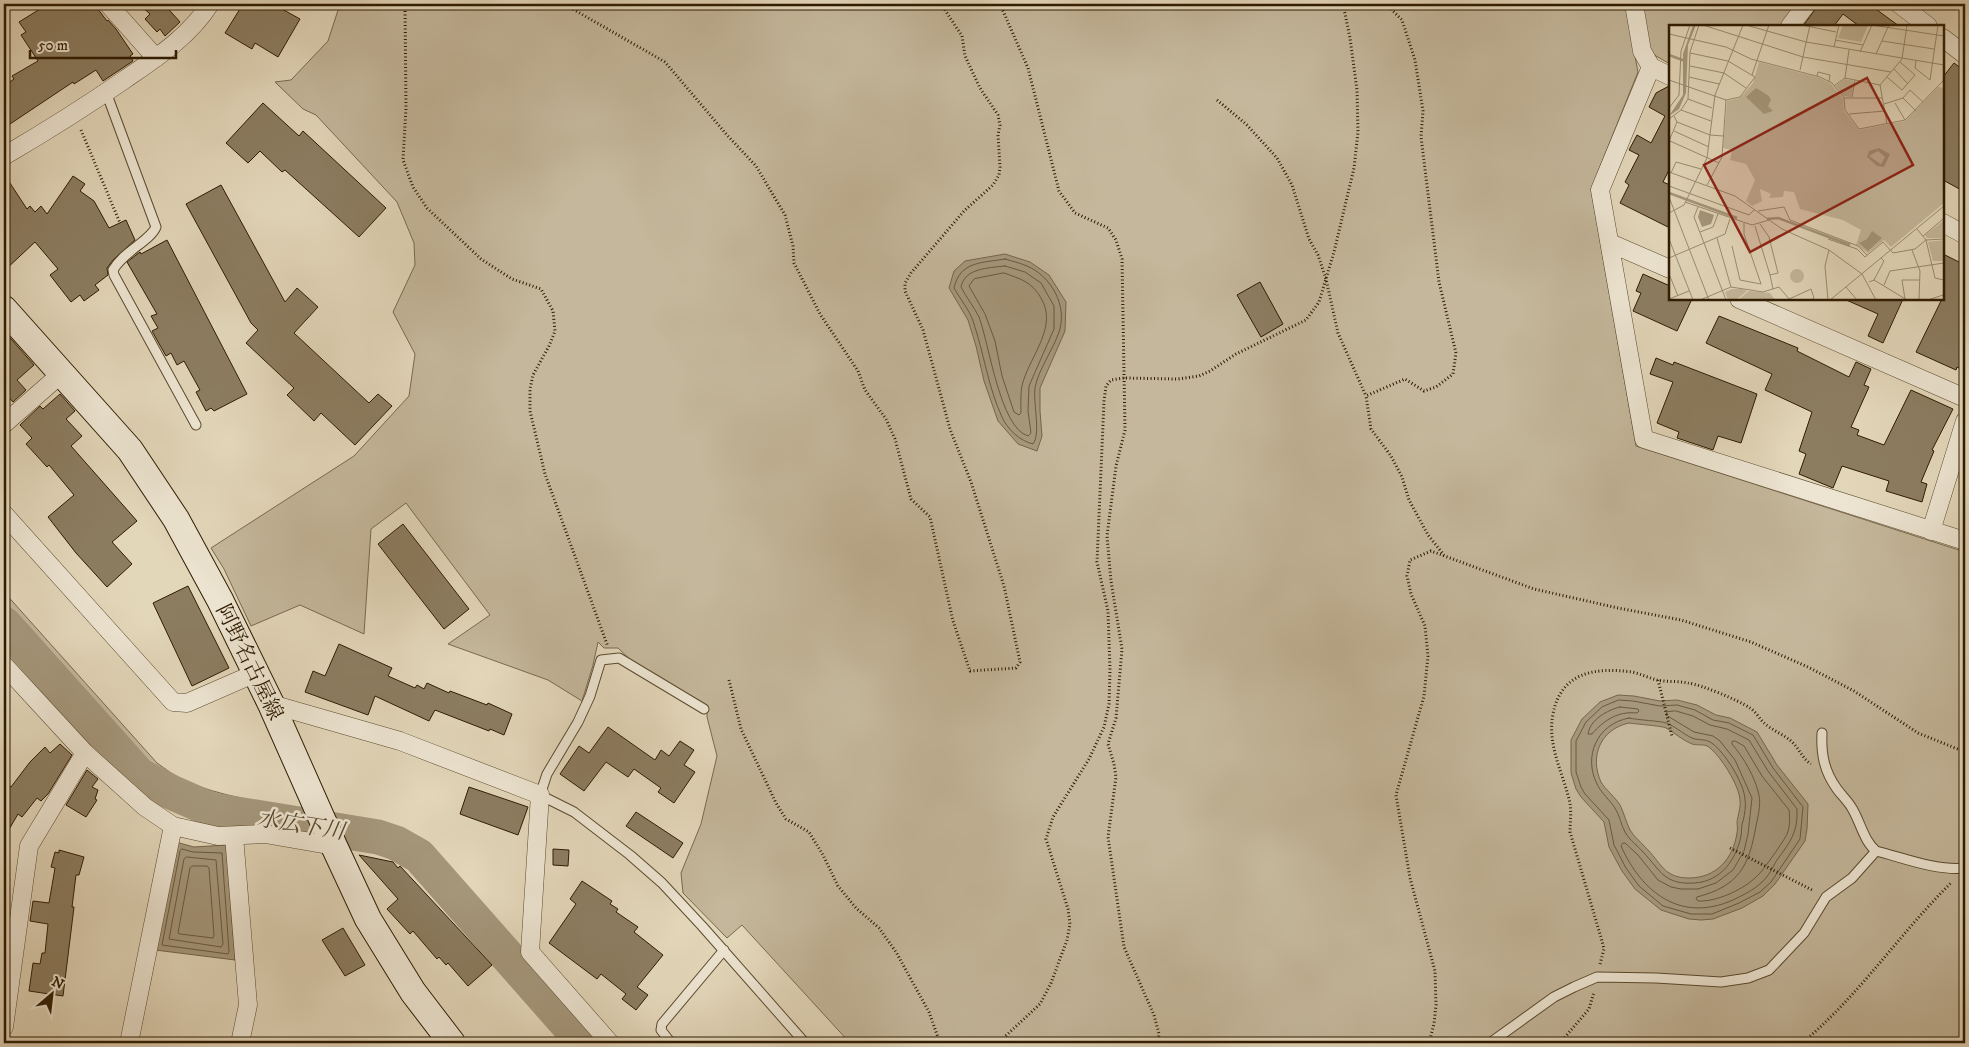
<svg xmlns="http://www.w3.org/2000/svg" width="1969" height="1047" viewBox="0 0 1969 1047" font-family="'IM FELL DW Pica','Noto Serif JP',serif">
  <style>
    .green { fill: #c4b79b; stroke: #79694e }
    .water { fill: #a5977b; stroke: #75654a; fill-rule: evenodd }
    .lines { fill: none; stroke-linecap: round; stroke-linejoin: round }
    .shore { stroke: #6a593e; stroke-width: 1 }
    .river { stroke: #a5977b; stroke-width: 35 }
    .building { fill: #8c7d61; stroke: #2e1b01 }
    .service-casing { stroke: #5b4a2f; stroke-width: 11 }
    .minor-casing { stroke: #5b4a2f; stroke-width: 19 }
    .secondary-casing { stroke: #2e1b01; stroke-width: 28 }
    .path { stroke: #2e1b01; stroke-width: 3; stroke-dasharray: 1 2.5; stroke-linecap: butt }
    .service { stroke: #ede5d2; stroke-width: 9 }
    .minor { stroke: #ede5d2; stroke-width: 18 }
    .secondary { stroke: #ede5d2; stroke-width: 26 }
    .labels { text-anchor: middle; stroke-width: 5; stroke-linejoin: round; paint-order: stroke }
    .street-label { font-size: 21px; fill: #2e1b01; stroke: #ede5d2 }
    .water-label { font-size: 22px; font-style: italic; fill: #58462c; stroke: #ede5d2 }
    .inset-river { fill: none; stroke: #a5977b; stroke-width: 2.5 }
    .inset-road { fill: none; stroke: #9b8c70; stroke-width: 1 }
    .view { fill: #8f2418; fill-opacity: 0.15; stroke: #8f2418; stroke-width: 2.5 }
    .inset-edge { fill: none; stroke: #2e1b01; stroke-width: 2.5 }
  </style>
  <rect width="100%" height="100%" fill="#e3d7ba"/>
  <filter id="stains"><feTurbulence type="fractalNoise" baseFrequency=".004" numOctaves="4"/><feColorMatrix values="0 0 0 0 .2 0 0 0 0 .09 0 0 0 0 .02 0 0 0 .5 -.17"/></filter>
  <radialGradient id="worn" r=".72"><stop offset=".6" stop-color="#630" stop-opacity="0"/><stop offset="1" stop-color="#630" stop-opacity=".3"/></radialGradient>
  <path class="green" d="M 340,4 L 1625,4 L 1638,72 L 1591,189 L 1636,446 L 1965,552 L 1965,1043 L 850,1043 L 742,925 L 727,938 L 683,893 L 681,873 L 701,824 L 717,756 L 707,717 L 707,707 L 638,667 L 618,648 L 604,648 L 598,642 L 593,665 L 582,701 L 548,680 L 448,644 L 490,615 L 406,503 L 371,529 L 364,634 L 300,605 L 251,626 L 224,569 L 211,548 L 354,456 L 409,396 L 415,354 L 393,312 L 415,265 L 414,243 L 397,202 L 316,115 L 303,109 L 275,82 L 291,80 L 328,41 Z
    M 1641,4 L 1802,4 L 1785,26 L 1670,26 L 1670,64 L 1656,56 L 1650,50 Z
    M 4,592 L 157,763 C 166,769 174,776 183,780 C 221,797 262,802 303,808 L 309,823 C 247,811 183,803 132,762 L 4,617 Z"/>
  <path class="water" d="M 1005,254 L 1030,262 L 1049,275 L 1066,302 L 1065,331 L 1040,388 L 1040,411 L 1042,436 L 1037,451 L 1018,444 L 998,421 L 984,381 L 976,346 L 968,320 L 949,288 L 954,271 L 965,261 Z
    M 1618,695 L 1634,696 L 1660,701 L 1677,700 L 1697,705 L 1716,715 L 1730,718 L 1757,732 L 1777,765 L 1808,804 L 1807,829 L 1805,841 L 1775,884 L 1763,896 L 1742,908 L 1713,919 L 1701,920 L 1689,919 L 1661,910 L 1635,889 L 1622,871 L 1609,847 L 1604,822 L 1581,797 L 1576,789 L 1571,773 L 1571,740 L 1582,719 L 1600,702 ZM 1629,723 C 1635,724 1663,726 1666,728 C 1675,733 1682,740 1692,744 C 1698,746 1705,743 1710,748 C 1721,757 1739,785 1740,800 C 1741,807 1738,815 1737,822 C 1737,825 1738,829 1737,833 C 1733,859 1716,878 1689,878 C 1663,878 1661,862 1645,847 C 1640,841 1634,837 1630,830 C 1626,822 1624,813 1620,805 C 1615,797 1605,789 1601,782 C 1589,756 1601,729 1629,723 Z
    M 176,842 L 194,847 L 226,845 L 235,960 L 155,950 Z"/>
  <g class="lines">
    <path class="shore" d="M 1005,259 C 1012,261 1020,263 1027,266 C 1051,276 1068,306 1059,332 C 1053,350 1038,370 1035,388 C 1033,403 1041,434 1033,444 C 1020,441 1007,429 1002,417 C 988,387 984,353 973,321 C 969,309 960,299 954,288 C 960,261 982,263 1005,259 Z
      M 1005,266 L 1025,272 L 1041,283 L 1054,306 L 1054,329 L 1029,386 L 1028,411 L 1031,433 L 1028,436 C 1000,428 989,343 979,317 C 974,307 966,297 961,287 C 965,268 988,268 1005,266 Z
      M 1004,273 C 1021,279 1032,282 1041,298 C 1058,326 1031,355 1023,382 C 1020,391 1021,404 1021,413 L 1019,415 L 1014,412 L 1002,376 L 995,341 L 985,314 L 969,286 L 974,279 Z
      M 1619,700 L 1633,701 L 1660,706 L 1677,705 L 1695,710 L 1713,720 L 1729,723 L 1753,735 L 1773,768 L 1803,807 L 1800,839 L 1771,882 L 1760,892 L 1739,903 L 1712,914 L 1691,914 L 1663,906 L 1639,886 L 1626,868 L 1614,845 L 1609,820 L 1585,794 L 1581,787 L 1576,772 L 1576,741 L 1586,722 L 1602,707 Z
      M 1620,707 L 1638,709 L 1639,711 L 1637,713 C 1618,711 1604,720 1592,734 L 1588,734 C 1590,720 1607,710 1620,707 Z
      M 1676,711 L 1693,716 L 1710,725 L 1727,729 L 1749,740 L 1768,771 L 1797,809 C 1798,833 1790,842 1777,860 C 1772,868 1769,876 1762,882 C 1754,890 1743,895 1733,900 C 1681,923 1642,893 1621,846 L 1623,843 L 1625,843 L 1638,855 L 1658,880 L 1671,887 L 1681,889 L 1698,889 L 1716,883 L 1733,870 L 1744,851 L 1748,834 L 1752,798 L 1735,760 L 1720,741 L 1713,736 L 1694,732 L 1666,715 L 1667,712 Z
      M 1629,718 C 1637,720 1661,721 1666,723 C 1675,726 1683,734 1692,738 C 1699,741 1706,738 1713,744 C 1725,753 1744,783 1745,799 C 1746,805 1745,814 1743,821 C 1741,825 1742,831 1741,836 C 1736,860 1721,881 1695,883 C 1664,885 1661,871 1643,852 C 1637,845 1630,841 1625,832 C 1621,825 1620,816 1615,808 C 1610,800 1601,793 1597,784 C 1583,756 1597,724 1629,718 Z
      M 1735,741 L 1744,746 L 1762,776 L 1789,810 C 1790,818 1790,827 1787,834 C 1785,839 1763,871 1758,875 C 1745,889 1717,902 1698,901 L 1696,899 L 1697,897 C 1739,886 1749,866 1756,826 C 1758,816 1761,805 1759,795 C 1755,777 1744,758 1732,744 L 1732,742 Z
      M 182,849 L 193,852 L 222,853 L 229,951 L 228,954 L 162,945 L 180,851 Z
      M 187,857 L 216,860 L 223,944 L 221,947 L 169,939 L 184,859 Z
      M 193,866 L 207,866 L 209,868 L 214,935 L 213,938 L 180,934 L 178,933 L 190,868 Z"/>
    <path class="river" d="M 4,624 L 139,775 L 171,792 L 212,810 L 378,837 L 396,843 L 419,856 L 584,1043"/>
  </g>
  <path class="building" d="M 48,4 L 94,4 L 107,21 L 108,20 L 116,29 L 133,54 L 130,56 L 133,61 L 103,81 L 96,70 L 74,84 L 73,82 L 10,124 L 4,115 L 4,86 L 14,79 L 12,76 L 38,61 L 21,35 L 26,32 L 19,22 Z
    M 139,4 L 164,4 L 180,22 L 165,36 L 160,29 L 157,32 L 145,19 L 150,14 Z
    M 243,4 L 273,4 L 300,19 L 278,57 L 255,43 L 252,49 L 225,33 Z
    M 1819,4 L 1869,4 L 1899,26 L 1859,26 L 1843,14 L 1834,26 L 1803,26 Z
    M 1954,63 L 1965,71 L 1965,192 L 1943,180 L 1943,77 Z
    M 1669,86 L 1670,168 L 1663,182 L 1670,185 L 1670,228 L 1620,203 L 1629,185 L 1625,182 L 1639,155 L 1629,150 L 1637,135 L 1651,143 L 1665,116 L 1649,107 L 1656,93 Z
    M 263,103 L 299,136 L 303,131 L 386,208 L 359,237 L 285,170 L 282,172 L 260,151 L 248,163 L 226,143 Z
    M 4,174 L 27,209 L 30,206 L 35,212 L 41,206 L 47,214 L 73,176 L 85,184 L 80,191 L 94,201 L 109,228 L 126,220 L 135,240 L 113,260 L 107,268 L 108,275 L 95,285 L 99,290 L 84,301 L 80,295 L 71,302 L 50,275 L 58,269 L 35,242 L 4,271 Z
    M 221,185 L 285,302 L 297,288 L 318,307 L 294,333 L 369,403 L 378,394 L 392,406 L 355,445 L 321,413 L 314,421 L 287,395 L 294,388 L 246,343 L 258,330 L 251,323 L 186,204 Z
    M 167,240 L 247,394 L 214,411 L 211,408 L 206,411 L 196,392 L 200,390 L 184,361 L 177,365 L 171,353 L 166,356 L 152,331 L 158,328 L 151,316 L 157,314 L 127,262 L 140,252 L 141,254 Z
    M 1943,254 L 1965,265 L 1965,371 L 1957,367 L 1956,370 L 1916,352 L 1941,301 L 1940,299 L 1943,299 Z
    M 1643,274 L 1670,286 L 1670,299 L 1692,299 L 1677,331 L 1633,311 L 1641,293 L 1636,291 Z
    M 1260,282 L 1283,324 L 1261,337 L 1237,295 Z
    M 1844,299 L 1903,299 L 1883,343 L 1868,336 L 1878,314 Z
    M 1719,316 L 1798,348 L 1797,351 L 1849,377 L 1856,362 L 1871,369 L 1864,385 L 1869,387 L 1851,427 L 1859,430 L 1857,435 L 1884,445 L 1911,390 L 1953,409 L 1932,450 L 1934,451 L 1921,482 L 1927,484 L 1922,502 L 1886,491 L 1889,481 L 1842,466 L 1833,488 L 1799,474 L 1806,454 L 1799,451 L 1812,412 L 1765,390 L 1772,374 L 1706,343 Z
    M 4,331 L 34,365 L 17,380 L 26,390 L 13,402 L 4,392 Z
    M 1656,358 L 1673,365 L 1674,362 L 1757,394 L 1741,443 L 1718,436 L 1713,450 L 1677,438 L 1679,432 L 1657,423 L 1673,382 L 1650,374 Z
    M 60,394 L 75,411 L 66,419 L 82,436 L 71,446 L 137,521 L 112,542 L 132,564 L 107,587 L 76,553 L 48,517 L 74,495 L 49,465 L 47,467 L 26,444 L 32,438 L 20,425 L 40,406 L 43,409 Z
    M 403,524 L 469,609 L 444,629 L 378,544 Z
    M 188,586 L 229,668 L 192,686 L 153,603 Z
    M 339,644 L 392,668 L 388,676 L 415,688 L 417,685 L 424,689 L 427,683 L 449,693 L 450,691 L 487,705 L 488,703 L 512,714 L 504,735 L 490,729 L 489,731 L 435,710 L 429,721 L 375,696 L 368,715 L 305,692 L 313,671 L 325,676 Z
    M 608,727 L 655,760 L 661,750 L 669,756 L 680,741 L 694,750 L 684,765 L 695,772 L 674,803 L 658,792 L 661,788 L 634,769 L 628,777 L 606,762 L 584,791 L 560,774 L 579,746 L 589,753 Z
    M 60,744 L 72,755 L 48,794 L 41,801 L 37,798 L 22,817 L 18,814 L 4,838 L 4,781 L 11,787 L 30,762 L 45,747 L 50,753 Z
    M 87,770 L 98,779 L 92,787 L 98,790 L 95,799 L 97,800 L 86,817 L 66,805 Z
    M 469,787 L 528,807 L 518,835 L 460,814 Z
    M 636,812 L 683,843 L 673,858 L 626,826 Z
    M 553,849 L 569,850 L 568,866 L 553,865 Z
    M 59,850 L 84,857 L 79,875 L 76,875 L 72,907 L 74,907 L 63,996 L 29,991 L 33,963 L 40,964 L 42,953 L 45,953 L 48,924 L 30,921 L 33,901 L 49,903 L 55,868 L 51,867 L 55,852 L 59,853 Z
    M 359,855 L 393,862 L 398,868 L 400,866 L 492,965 L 468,986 L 448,963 L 446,965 L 439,957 L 437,959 L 413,931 L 410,934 L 387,909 L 398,899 Z
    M 582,881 L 612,901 L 610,904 L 618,909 L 616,912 L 638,927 L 634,932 L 663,955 L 637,987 L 648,995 L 636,1010 L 622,999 L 626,994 L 601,974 L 597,979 L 549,943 L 576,904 L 570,899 Z
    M 343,928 L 365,965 L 345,976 L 322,940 Z"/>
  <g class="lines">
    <defs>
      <path id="service" d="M 106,92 L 156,227 C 150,241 124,251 113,270 L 114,275 L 196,425
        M 704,709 L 619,658 L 601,660 L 590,696 L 578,722 L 547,774 L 540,795 L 574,812 L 630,855 L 662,883 L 702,926 L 805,1043
        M 1822,733 C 1821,754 1824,771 1837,789 C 1842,796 1849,802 1853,810 C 1861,824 1864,841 1876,851
        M 671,1043 L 661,1030 L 662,1024 L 724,950
        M 1490,1043 L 1554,997 L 1574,987 L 1597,977 L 1656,978 L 1721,982 L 1748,978 L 1769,970 L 1804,933 L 1826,897 L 1852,878 L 1876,851 C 1904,858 1936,871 1965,868"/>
      <path id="minor" d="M 108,4 L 156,58
        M 1634,4 L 1642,51 L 1651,67 L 1600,190 L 1644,439 L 1965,541
        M 1899,4 L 1928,26
        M 1790,26 L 1807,4
        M 1943,38 L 1965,55
        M 1651,67 L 1670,76
        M 4,156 C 45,132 85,107 124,80 C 156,58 189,37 210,4
        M 1943,223 L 1965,235
        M 1610,243 L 1670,269
        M 1739,299 L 1965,398
        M 4,424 L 61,374
        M 4,514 L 173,702 L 187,703 L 256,673
        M 1931,531 L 1965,421
        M 4,665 L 85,753 L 145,807 L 173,826 L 218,836 L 265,834 L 334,846
        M 271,704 L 400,741 L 540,795 L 530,952 L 610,1043
        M 234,836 L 248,1005 L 240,1043
        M 4,1027 L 29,846 L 85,753
        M 129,1043 L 173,826"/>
      <path id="secondary" d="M 4,309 L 130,450 L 176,519 L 220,600 L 271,704 L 334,846 L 368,919 L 413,992 L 452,1043"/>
    </defs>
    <use href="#service" class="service-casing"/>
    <use href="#minor" class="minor-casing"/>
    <use href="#secondary" class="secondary-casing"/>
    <path class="path" d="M 405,4 L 406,108 L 403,160 L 413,187 L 427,208 L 481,259 L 512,279 L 541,289 L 553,311 L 555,331 L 549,346 L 533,375 L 530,389 L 530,411 L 545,474 L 608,647
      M 564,4 L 665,62 L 727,135 L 756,166 L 785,215 L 793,246 L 794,263 L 820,314 L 858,371 L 865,390 L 886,419 L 895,439 L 911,499 L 930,517 L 953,621 L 970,671 L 1016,668 L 1020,662 L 1004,586 L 971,482 L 950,429 L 923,330 L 905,291 L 905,283 L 911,273 L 964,211 L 993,185 L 999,175 L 1000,167 L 998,135 L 1000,125 L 998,115 L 980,88 L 965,56 L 962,36 L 941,4
      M 1000,4 L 1028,68 L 1059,191 L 1075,213 L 1108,228 L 1116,240 L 1122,259 L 1125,430 L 1116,466 L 1107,536 L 1111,581 L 1122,649 L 1116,718 L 1108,744 L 1114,764 L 1116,777 L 1108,837 L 1124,947 L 1154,1015 L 1159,1034 L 1158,1043
      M 1386,4 L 1402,20 L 1415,60 L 1423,111 L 1421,137 L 1439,282 L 1456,353 L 1453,374 L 1436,387 L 1424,391 L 1405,379 L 1366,396 L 1371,429 L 1391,456 L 1402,477 L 1409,500 L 1428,535 L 1444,555
      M 1217,100 L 1246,124 L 1277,158 L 1292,185 L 1309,239 L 1318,255 L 1326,279 L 1338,333 L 1366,396
      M 81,130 L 120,223
      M 729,680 L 741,729 L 776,803 L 786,819 L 809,832 L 823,855 L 838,886 L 856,908 L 879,928 L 896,952 L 929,1012 L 940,1043
      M 1658,680 L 1672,736
      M 1730,848 L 1814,891
      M 1600,964 L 1604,949 L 1602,941 L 1570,832 C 1570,821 1572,810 1569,799 C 1562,771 1547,744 1553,714 C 1561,672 1595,667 1632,672 C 1641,674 1649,678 1657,680 C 1667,682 1678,681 1688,683 C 1702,685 1738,700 1750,708 C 1756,712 1759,718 1763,722 C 1771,730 1783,734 1791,741 C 1799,748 1802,758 1811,764
      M 998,1043 L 1040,1004 L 1051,983 L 1067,940 L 1070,924 L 1068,909 L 1046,839 L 1053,817 L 1089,759 L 1104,727 L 1109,704 L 1110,670 L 1108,611 L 1097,562 L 1104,401 L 1106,386 L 1111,380 L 1124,378 L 1178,379 L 1199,376 L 1210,371 L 1236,354 L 1306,320 L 1319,302 L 1334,252 L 1354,168 L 1358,132 L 1357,90 L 1350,38 L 1343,4
      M 1429,1043 L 1434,1024 L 1436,1005 L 1435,971 L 1410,878 L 1396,795 L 1424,696 L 1428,656 L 1425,626 L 1411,594 L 1407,576 L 1410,560 L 1431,551 L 1534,589 L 1618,608 L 1681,620 L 1751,642 L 1808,667 L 1854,691 L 1918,733 L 1965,752
      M 1560,1043 L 1589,1009 L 1594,992
      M 1802,1043 C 1859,996 1899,934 1951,883"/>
    <use href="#service" class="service"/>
    <use href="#minor" class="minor"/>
    <use href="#secondary" class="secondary"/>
  </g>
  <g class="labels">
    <g class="street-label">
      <text transform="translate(250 662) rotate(64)" y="7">阿野名古屋線</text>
    </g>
    <g class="water-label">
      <text transform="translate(301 824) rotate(9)" y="8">水広下川</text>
    </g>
  </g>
  <g transform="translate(1669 25)">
    <rect width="275" height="275" fill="#e3d7ba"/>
    <path d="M 174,0 L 199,0 L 192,17 L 169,13 ZM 90,37 L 151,53 L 162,59 L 174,74 L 175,86 L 190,105 L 236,96 L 269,62 L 275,63 L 275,178 L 222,222 L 215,215 L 199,228 L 187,220 L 192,205 L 174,195 L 131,184 L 125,167 L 115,166 L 114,172 L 100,173 L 102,169 L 91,164 L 93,176 L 83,181 L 77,176 L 86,155 L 77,139 L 61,135 L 63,125 L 54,123 L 58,76 L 71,73 L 84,58 ZM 176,54 L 185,56 L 182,72 L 174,71 L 167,61 ZM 275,195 L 275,213 L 258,213 L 256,210 ZM 275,215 L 275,236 L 264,236 L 259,217 ZM121 251a7 7 0 1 1 14 0a7 7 0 1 1-14 0ZM 63,264 L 73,264 L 78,266 L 67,275 L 59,275 L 56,267 ZM 80,266 L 101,268 L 106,275 L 69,275 Z" fill="#c4b79b"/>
    <path d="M 24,0 L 27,0 L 19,20 L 17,68 L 10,84 L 0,91 L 14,70 L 14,29 ZM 87,63 L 100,71 L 102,75 L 99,81 L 104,86 L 95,89 L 77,72 ZM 210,123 L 221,129 L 215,142 L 208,141 L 198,132 L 200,126 ZM 209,126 L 216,132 L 212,139 L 200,131 ZM 31,185 L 45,190 L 42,199 L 33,202 L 29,192 ZM 203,206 L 213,213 L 199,226 L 190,218 L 198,214 Z" fill="#a5977b" fill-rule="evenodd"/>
    <path class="inset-river" d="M 0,30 L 16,36M 0,168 L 68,193M 98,194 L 109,193 L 181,220"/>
    <path class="inset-road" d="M 34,0 L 134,32 L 222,47M 77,0 L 137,17 L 275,40M 133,0 L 167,7M 203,0 L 275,11M 0,9 L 57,22 L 82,34 L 151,52 L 163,58 L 175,73 L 176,85 L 190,104 L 236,95 L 274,56 L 275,46M 166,15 L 194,20M 213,16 L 265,24M 165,22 L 170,0M 191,27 L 203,0M 207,29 L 220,0M 247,36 L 246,43 L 261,55 L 269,0M 21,41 L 55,48 L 77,63M 225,44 L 239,59M 131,45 L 141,0M 83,50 L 100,0M 148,51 L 149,47 L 161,50 L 160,57M 20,52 L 50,59M 218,52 L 233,65 L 246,50 L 231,37M 176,53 L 211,60M 0,55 L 57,75 L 71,72 L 86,52 L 59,36 L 21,28M 165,61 L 176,53 L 180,25M 183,72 L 186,55M 175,73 L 213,73M 234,73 L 241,65 L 254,77M 19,74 L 43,83M 226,78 L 236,95M 215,79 L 234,73 L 247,86M 0,83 L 10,70 L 12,26 L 21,0M 12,85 L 42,96M 180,89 L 216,86M 5,91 L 8,97 L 41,110 L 54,111M 0,94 L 12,85 L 19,74 L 21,27 L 30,0M 218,99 L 211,60 L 233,34 L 238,0M 5,106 L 40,122M 0,116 L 8,97M 1,116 L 50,138M 0,147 L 66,171 L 113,204 L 160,225 L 193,249 L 207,275M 2,148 L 7,137 L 32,144M 38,160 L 53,132 L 57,75M 0,161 L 80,190 L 86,184M 0,172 L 40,275M 16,177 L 83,200 L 100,195M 29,182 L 25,192 L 57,275M 89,186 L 115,182 L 121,195 L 189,221 L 198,230M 0,188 L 15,180 L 38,133 L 46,70 L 74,0M 91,199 L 100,212 L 109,248 L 101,250 L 104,264M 86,201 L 101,250M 248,204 L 257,215 L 266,253 L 275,255M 31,207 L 44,202 L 49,189M 254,211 L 275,193M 48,213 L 62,262M 0,214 L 24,275M 159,214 L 188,224 L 196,232 L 214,217 L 224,228 L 246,224 L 257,215 L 275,214M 63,221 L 71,255 L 92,259 L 75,209 L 75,198M 243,225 L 251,246 L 250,275M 0,233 L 56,209 L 61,194M 0,249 L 9,271M 205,255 L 238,275M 200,257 L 205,255 L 215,236 L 212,233M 215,260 L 221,246 L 275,238M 177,262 L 188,275M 0,274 L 20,266M 236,274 L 233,255 L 251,255M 31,275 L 62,262 L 94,267 L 110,262 L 121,275M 118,275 L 142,264 L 145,273 L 142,275M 159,275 L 156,241 L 160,225M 161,275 L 275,181M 259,275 L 274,270 L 275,274"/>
    <path class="view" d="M 198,53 L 244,140 L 81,227 L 35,140 Z"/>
    <rect width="275" height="275" class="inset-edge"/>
  </g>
  <rect width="1969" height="1047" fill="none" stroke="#e3d7ba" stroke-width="20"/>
  <rect x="5" y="5" width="1959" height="1037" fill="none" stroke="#2e1b01" stroke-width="2.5"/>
  <rect x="10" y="10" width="1949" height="1027" fill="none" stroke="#2e1b01"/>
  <g transform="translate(52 994) rotate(28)" stroke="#ede5d2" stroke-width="4" paint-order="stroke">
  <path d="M0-4L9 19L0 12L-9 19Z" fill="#2e1b01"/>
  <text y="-8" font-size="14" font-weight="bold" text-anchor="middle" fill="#2e1b01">N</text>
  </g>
  <path d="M30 50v8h146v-8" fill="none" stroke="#2e1b01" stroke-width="2.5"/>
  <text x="38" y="50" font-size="15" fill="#2e1b01" stroke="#ede5d2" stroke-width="4" paint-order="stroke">50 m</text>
  <rect width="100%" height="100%" filter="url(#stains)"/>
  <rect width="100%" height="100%" fill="url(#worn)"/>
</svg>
